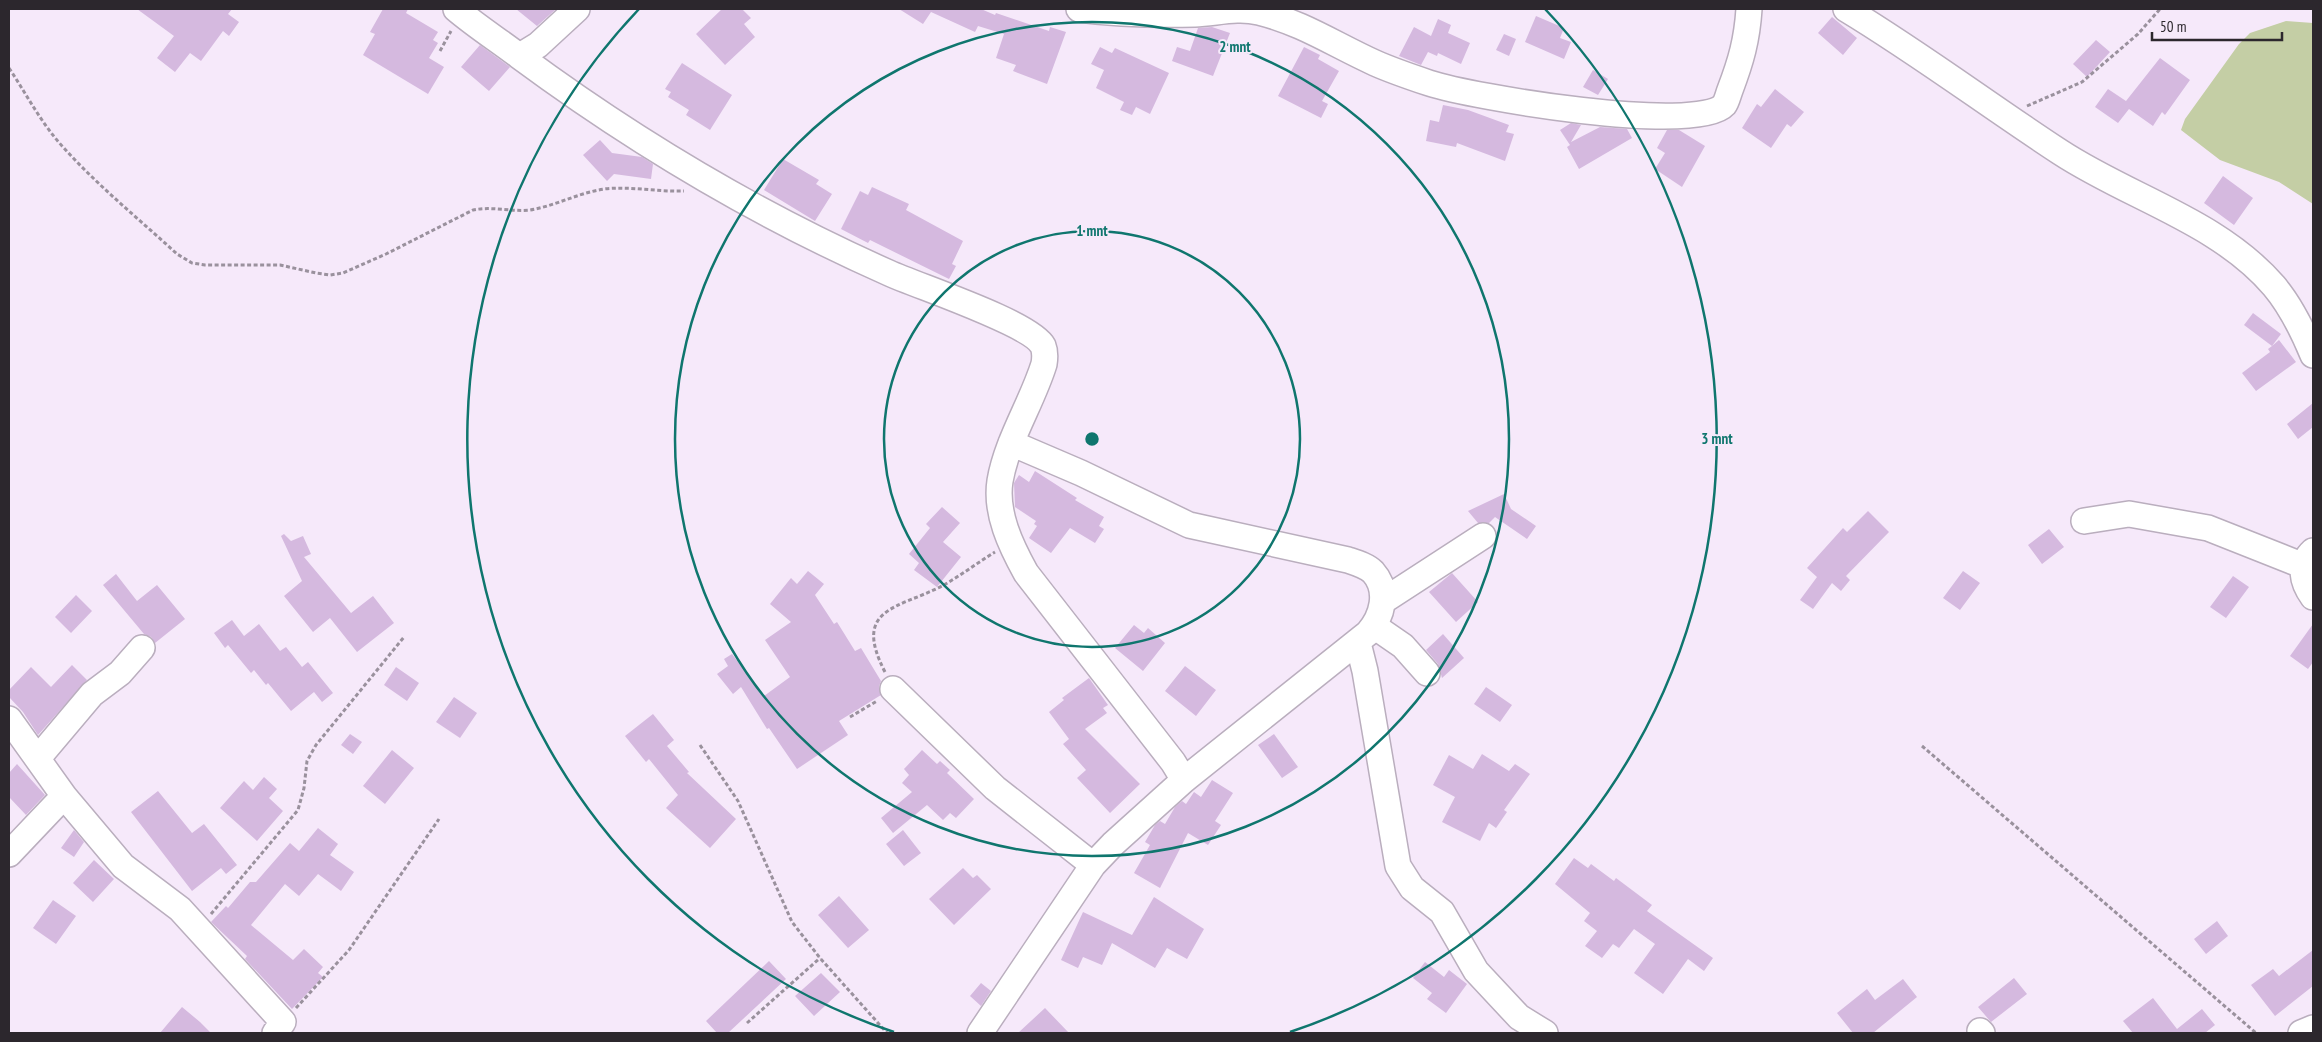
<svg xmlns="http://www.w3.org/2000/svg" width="2322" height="1042" viewBox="0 0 2322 1042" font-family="'PT Sans Narrow',sans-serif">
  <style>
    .green { fill: #c4cea5 }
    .building { fill: #d5b9df }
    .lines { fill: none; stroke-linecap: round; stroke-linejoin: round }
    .minor-casing { stroke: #baaebe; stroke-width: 28 }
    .path { stroke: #9a919d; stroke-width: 3; stroke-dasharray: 4 2.5; stroke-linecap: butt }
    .minor { stroke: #fff; stroke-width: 25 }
    .ring { fill: none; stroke: #0f766e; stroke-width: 2.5 }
    .centre { fill: #0f766e; stroke: #f6e9fa; stroke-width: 2.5 }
    .ring-label { font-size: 15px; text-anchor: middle; font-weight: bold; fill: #0f766e; stroke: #f6e9fa; stroke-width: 4; stroke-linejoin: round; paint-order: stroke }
  </style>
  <rect width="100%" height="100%" fill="#f6e9fa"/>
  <path class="green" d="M 2286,21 L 2313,23 L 2313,204 L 2279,182 L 2220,160 L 2181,130 L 2185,119 L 2239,44 L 2250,33 Z"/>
  <path class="building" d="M 137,9 L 232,9 L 228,14 L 239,22 L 229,36 L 223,31 L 201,61 L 190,53 L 175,72 L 157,58 L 174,36 Z
    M 383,9 L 408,9 L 406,13 L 438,32 L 433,40 L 438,43 L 429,58 L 444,67 L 428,94 L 363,55 L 375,34 L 370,32 Z
    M 516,9 L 556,9 L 537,26 Z
    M 722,9 L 742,9 L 751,18 L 744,24 L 755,37 L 725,65 L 696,34 Z
    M 899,9 L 981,9 L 995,15 L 996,13 L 1049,31 L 1050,27 L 1066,32 L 1047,84 L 1013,71 L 1016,65 L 996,58 L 1004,34 L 978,26 L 975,32 L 931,12 L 923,24 Z
    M 1536,16 L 1564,28 L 1560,38 L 1571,42 L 1564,59 L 1525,42 Z
    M 1832,17 L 1857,38 L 1843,55 L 1818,33 Z
    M 1438,19 L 1451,25 L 1448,33 L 1470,43 L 1461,64 L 1438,53 L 1437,56 L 1428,52 L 1421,65 L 1399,56 L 1414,27 L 1431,36 Z
    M 1212,27 L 1230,33 L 1213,76 L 1172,61 L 1177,47 L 1190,51 L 1198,28 Z
    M 1504,34 L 1516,39 L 1509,56 L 1496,50 Z
    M 2096,40 L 2110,52 L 2087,77 L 2073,64 Z
    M 480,45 L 510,67 L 489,91 L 461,67 Z
    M 1100,47 L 1112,53 L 1115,48 L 1169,73 L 1150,114 L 1136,107 L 1132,115 L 1120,110 L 1124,102 L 1096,88 L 1104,70 L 1091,64 Z
    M 1304,47 L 1320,55 L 1318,59 L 1339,71 L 1322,101 L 1328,104 L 1321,118 L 1278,96 Z
    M 2160,58 L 2190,80 L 2165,115 L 2162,112 L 2153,126 L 2129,109 L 2118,123 L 2095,107 L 2108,89 L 2126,101 Z
    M 682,63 L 732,95 L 710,130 L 686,115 L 689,110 L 668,97 L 671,92 L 665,89 Z
    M 1593,70 L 1608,79 L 1598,95 L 1583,87 Z
    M 1775,89 L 1804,112 L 1791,127 L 1787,124 L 1771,148 L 1742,128 L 1757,104 L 1761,107 Z
    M 1443,105 L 1468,110 L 1509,125 L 1506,132 L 1514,134 L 1505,161 L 1457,143 L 1456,147 L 1426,141 L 1430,120 L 1439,122 Z
    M 1571,123 L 1581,125 L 1571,142 L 1600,127 L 1627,129 L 1632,138 L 1579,169 L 1567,147 L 1570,145 L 1560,130 Z
    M 1667,130 L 1679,130 L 1705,146 L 1682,187 L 1655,169 L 1665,153 L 1657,148 Z
    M 600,140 L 612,153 L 642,157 L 653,164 L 651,179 L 614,174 L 607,181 L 583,155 Z
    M 783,159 L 819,180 L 816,184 L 832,194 L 815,221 L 764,190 Z
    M 2223,176 L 2253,198 L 2234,225 L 2204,203 Z
    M 872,187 L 909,204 L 906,210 L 963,241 L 952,264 L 956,266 L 949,279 L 870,240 L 868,243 L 841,229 L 860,191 L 868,195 Z
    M 2253,313 L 2281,334 L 2272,346 L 2279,340 L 2296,362 L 2256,391 L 2242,373 L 2270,352 L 2268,349 L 2272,346 L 2244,325 Z
    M 2313,403 L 2313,427 L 2298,439 L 2287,424 Z
    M 1035,471 L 1077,498 L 1075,500 L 1104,517 L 1099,526 L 1104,529 L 1095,543 L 1070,528 L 1051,553 L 1029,538 L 1037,526 L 1034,524 L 1036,521 L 1015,507 L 1014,483 L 1019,475 L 1029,482 Z
    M 1504,494 L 1511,509 L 1536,526 L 1527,539 L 1495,517 L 1489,523 L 1478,523 L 1468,511 Z
    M 942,507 L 960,523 L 943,542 L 961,557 L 937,587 L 914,570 L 919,563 L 909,554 L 930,528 L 926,524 Z
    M 1868,511 L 1889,532 L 1846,576 L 1850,580 L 1841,591 L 1832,583 L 1813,609 L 1800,600 L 1817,577 L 1807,568 L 1843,528 L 1847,532 Z
    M 2049,529 L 2064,547 L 2042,564 L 2028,545 Z
    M 284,534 L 291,541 L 303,536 L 311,554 L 304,557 L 351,613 L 373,596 L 394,623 L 357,652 L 330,618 L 313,632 L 284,596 L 302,581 L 281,536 Z
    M 808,571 L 824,584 L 815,595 L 834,624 L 837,622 L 855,651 L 861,648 L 881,681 L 879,686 L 881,695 L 839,721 L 848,735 L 797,769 L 769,728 L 767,729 L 741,687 L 733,694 L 717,674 L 728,666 L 724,659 L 732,654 L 764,696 L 790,677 L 765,640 L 791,622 L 770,604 L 791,578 L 797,584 Z
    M 1963,571 L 1980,583 L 1960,610 L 1943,598 Z
    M 1452,573 L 1478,602 L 1456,622 L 1429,592 Z
    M 116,574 L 137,601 L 157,585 L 185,619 L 155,643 L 151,637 L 144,634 L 103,585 Z
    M 2233,576 L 2249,587 L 2226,618 L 2210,607 Z
    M 76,595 L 92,611 L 71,633 L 55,617 Z
    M 232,620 L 244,636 L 259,624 L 280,651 L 286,647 L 302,667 L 308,662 L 333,693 L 322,702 L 314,692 L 291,711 L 268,683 L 266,685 L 254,670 L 251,673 L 228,645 L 225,648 L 214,633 Z
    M 2313,624 L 2313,662 L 2308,669 L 2290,656 Z
    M 1134,625 L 1144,633 L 1148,628 L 1165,643 L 1143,671 L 1115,648 Z
    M 1443,634 L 1464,658 L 1442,678 L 1438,664 L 1426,650 Z
    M 72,665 L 87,680 L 38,735 L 23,712 L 9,697 L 9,690 L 31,667 L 51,687 Z
    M 1185,666 L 1216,690 L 1196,716 L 1165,691 Z
    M 396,667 L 419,683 L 407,701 L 384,685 Z
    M 1089,678 L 1108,705 L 1103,708 L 1107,713 L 1085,729 L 1140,784 L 1110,813 L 1077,778 L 1086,770 L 1063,744 L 1069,739 L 1049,712 L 1064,700 L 1062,698 Z
    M 1486,687 L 1512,705 L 1500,722 L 1474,704 Z
    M 454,697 L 477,713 L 460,738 L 436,722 Z
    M 653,714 L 674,740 L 667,746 L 689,772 L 687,773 L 736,819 L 710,848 L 666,808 L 678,795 L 649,759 L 646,762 L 625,736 Z
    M 350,734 L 362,742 L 353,754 L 341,745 Z
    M 1274,734 L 1298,767 L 1282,778 L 1258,745 Z
    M 392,750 L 414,768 L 385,804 L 363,786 Z
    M 922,750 L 937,764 L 940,761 L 950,770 L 947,773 L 974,799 L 956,818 L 950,813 L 943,820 L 927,805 L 893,833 L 881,818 L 912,792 L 902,783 L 909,775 L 904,769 Z
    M 1482,754 L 1509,771 L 1515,764 L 1530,774 L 1504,810 L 1507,812 L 1496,828 L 1489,823 L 1480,841 L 1442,822 L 1455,797 L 1433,785 L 1449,755 L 1473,769 Z
    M 17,764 L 45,795 L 26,815 L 9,797 L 9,773 Z
    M 264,777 L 277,789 L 269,798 L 283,811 L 257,841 L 220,808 L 244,781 L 253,790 Z
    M 1212,780 L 1233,793 L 1215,821 L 1221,825 L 1208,845 L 1188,833 L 1160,888 L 1134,873 L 1150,845 L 1145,842 L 1155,825 L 1160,821 L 1165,824 L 1175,807 L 1182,801 L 1186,804 L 1194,792 L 1201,797 Z
    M 158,791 L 192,833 L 204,824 L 237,865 L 226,874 L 221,868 L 192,891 L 131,812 Z
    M 318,828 L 338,844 L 330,855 L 354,872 L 341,891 L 318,874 L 299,896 L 285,884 L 251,925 L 293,960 L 304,949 L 323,967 L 318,973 L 323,977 L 292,1009 L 245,959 L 247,956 L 211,922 L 226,906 L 228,908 L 250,882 L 256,882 L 290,843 L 299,851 Z
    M 74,830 L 84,842 L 74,857 L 61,848 Z
    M 903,830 L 921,853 L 904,866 L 886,844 Z
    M 1574,858 L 1588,868 L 1591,864 L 1614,881 L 1616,878 L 1652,905 L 1647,911 L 1713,958 L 1704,971 L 1688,959 L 1663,994 L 1634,973 L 1655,944 L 1634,929 L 1619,948 L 1613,944 L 1602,958 L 1585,946 L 1597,931 L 1584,921 L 1590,913 L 1555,884 Z
    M 94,860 L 114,879 L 93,902 L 73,883 Z
    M 963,868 L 973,878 L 977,875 L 991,889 L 954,925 L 929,899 Z
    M 839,896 L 869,930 L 848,948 L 818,915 Z
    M 1154,897 L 1204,929 L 1187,959 L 1167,948 L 1155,968 L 1112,943 L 1102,965 L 1083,957 L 1078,968 L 1061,960 L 1083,912 L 1132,935 Z
    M 53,900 L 76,916 L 56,944 L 33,928 Z
    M 2217,921 L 2228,936 L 2206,954 L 2194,939 Z
    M 2313,950 L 2313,986 L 2275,1016 L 2251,985 L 2273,969 L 2279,976 Z
    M 769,961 L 786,979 L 728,1033 L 717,1033 L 706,1021 Z
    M 1425,962 L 1444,977 L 1449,970 L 1467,984 L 1446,1013 L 1427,999 L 1432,993 L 1413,978 Z
    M 821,973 L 840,992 L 814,1016 L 795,996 Z
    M 2014,978 L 2027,994 L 1991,1022 L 1978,1007 Z
    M 1903,979 L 1917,997 L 1873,1033 L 1853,1033 L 1837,1013 L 1867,989 L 1875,1000 Z
    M 981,983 L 991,991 L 981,1006 L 970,996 Z
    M 2153,998 L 2177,1029 L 2202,1009 L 2215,1025 L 2205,1033 L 2133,1033 L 2123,1021 Z
    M 182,1007 L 200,1022 L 211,1033 L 160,1033 Z
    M 1045,1008 L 1069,1033 L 1018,1033 Z"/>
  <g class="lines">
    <defs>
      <path id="minor" d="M 456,9 C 476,26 498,40 519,56 C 634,141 758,215 889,273 C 917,286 1031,323 1043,346 C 1045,351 1045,358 1044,364 C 1032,403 1007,440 1000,481 C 995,513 1011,546 1026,573 L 1173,762 L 1184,780
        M 1079,9 C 1117,14 1157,15 1195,14 C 1217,13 1237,7 1259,12 C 1303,23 1335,45 1375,63 C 1393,71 1411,77 1429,83 C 1471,97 1697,135 1724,105 C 1727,101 1728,95 1730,90 C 1741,61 1747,40 1749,9
        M 1846,9 C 1919,53 1988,105 2060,152 C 2130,198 2218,221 2274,286 C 2291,306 2303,331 2313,355
        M 520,56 L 538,45 L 577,9
        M 2084,521 L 2129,514 L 2208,528 L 2304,566
        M 2313,551 C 2298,565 2302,582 2313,597
        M 1383,601 L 1483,536
        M 1374,626 L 1403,646 L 1427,673
        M 1358,643 L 1365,671 L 1398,866 L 1412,888 L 1442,912 L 1476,971 L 1519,1017 L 1545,1033
        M 893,689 L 995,788 L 1093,865
        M 9,719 L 64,796 L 123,866 L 180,909 L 283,1022 L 275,1033
        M 38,758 L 92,694 L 120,673 L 142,648
        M 9,854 L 64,796
        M 1980,1031 L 1982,1033
        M 980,1033 L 1093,865 L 1113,844 L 1184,780 L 1368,633 C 1382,617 1390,591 1373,572 C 1367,566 1357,563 1348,560 L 1189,525 L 1081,473 L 1011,443
        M 2301,1033 L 2313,1028"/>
    </defs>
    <use href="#minor" class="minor-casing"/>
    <path class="path" d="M 440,51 L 451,31
      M 9,68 C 27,95 41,123 63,147 C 98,186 139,219 177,254 L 192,263 L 205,265 L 280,265 L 316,273 L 330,275 L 343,273 L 386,254 L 473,210 C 492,206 510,212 530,210 C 555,206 578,193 604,189 C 631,186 657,192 684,191
      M 2027,106 L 2082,82 L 2138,34 L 2160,9
      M 885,672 C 852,608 897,609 942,586 C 960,576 977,563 995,552
      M 850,717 L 877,701
      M 700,745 L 738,801 L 792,922 L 820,958 L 887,1033
      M 1922,746 L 2256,1033
      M 211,914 L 298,810 L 304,788 L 307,761 L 316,745 L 404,637
      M 296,1008 L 349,950 L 439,819
      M 747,1023 L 820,958"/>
    <use href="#minor" class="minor"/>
  </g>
  <g class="ring">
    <circle cx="1092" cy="439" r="208"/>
    <circle cx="1092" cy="439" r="417"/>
    <path d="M894 1032A625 625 0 0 1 639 9M1545 9A625 625 0 0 1 1290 1032"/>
  </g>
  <circle cx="1092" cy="439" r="8" class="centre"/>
  <g class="ring-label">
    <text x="1235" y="52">2 mnt</text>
    <text x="1092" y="236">1 mnt</text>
    <text x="1717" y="444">3 mnt</text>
  </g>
  <rect width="2322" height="1042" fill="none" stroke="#2c272d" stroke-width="20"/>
  <path d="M2152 32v8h130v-8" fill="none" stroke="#2c272d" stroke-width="2.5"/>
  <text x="2160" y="32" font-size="15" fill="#2c272d" stroke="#f6e9fa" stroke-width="4" paint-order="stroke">50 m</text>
</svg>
